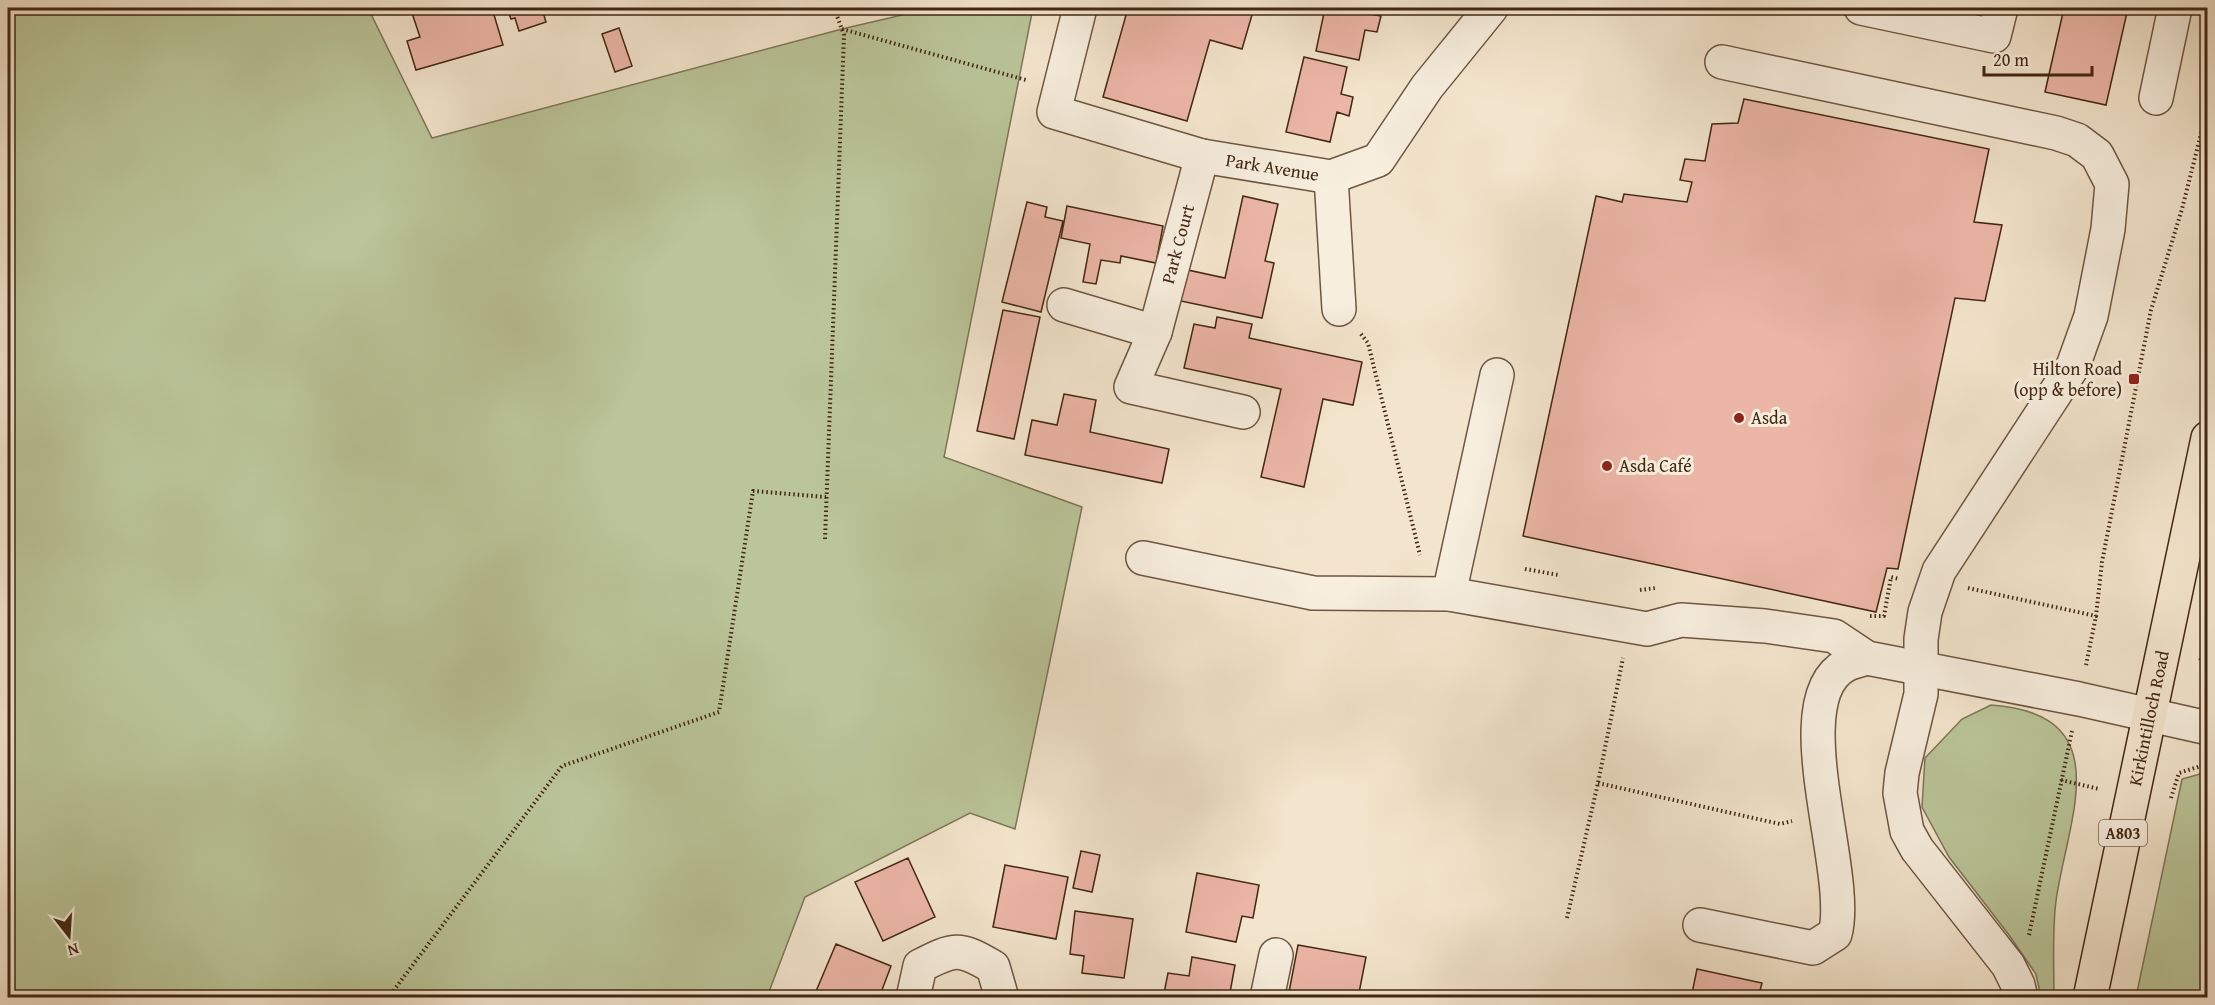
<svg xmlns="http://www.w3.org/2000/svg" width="2215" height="1005" viewBox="0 0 2215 1005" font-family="'Gentium Book Plus',serif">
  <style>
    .green { fill: #bac599; stroke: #7e7656; stroke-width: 1.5 }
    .building { fill: #ecb6a7; stroke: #422712; stroke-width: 1.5 }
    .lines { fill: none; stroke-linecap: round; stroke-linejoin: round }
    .minor-casing { stroke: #6e5641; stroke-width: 36 }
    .major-casing { stroke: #422712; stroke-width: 36 }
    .path { stroke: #422712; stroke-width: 4; stroke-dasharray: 1.5 3; stroke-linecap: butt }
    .minor { stroke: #f7eede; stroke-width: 33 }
    .major { stroke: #f3e5cd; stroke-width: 33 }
    .poi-dot { fill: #8f2418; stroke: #f7eede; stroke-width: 2 }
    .labels { text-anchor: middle; stroke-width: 6; stroke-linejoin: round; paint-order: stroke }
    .shield { fill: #f7eede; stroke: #78634f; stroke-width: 1.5 }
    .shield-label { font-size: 16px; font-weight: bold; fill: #422712 }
    .street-label { font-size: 18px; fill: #422712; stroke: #f7eede }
    .poi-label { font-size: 18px; fill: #422712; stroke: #f7eede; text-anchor: start }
  </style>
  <rect width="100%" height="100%" fill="#f3e5cd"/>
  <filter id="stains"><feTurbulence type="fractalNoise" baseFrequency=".00333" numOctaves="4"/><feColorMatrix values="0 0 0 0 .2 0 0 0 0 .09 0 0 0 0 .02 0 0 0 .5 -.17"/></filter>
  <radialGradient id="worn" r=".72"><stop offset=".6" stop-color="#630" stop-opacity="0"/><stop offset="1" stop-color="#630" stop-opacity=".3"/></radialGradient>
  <path class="green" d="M 8,8 L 368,8 L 432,138 L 842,29 L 932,8 L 1033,8 L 944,457 L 1082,507 L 1015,829 L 970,813 L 805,897 L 767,997 L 8,997 Z
    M 1991,705 C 2121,714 2067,820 2056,901 C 2052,932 2054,966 2054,997 L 2041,997 L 2036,974 L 2009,935 L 1949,857 L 1922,807 L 1925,758 L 1962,719 Z
    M 2207,772 L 2208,981 L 2203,997 L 2136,997 L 2182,779 Z"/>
  <path class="building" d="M 431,8 L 492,8 L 503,45 L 416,70 L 407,41 L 420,37 L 412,13 Z
    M 507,8 L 546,8 L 542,9 L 546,22 L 519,31 L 515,18 L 511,19 Z
    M 1128,8 L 1254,8 L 1242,49 L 1210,40 L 1187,121 L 1103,97 Z
    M 1325,8 L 1370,8 L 1369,14 L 1381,16 L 1377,32 L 1365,30 L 1359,60 L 1316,51 Z
    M 2064,8 L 2128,8 L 2106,105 L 2045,92 Z
    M 619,28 L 632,66 L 615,72 L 602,34 Z
    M 1304,57 L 1347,67 L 1341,94 L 1353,97 L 1349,116 L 1337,112 L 1330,142 L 1286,132 Z
    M 1744,99 L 1989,149 L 1974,222 L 2002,225 L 1985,301 L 1955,298 L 1898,569 L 1887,568 L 1876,612 L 1523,536 L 1596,196 L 1622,202 L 1624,194 L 1687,202 L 1692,182 L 1680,180 L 1685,159 L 1705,161 L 1712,124 L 1738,123 Z
    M 1243,196 L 1278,204 L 1265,261 L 1274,263 L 1262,318 L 1176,300 L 1183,269 L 1225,278 Z
    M 1027,202 L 1047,207 L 1045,217 L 1063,221 L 1041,312 L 1002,302 Z
    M 1067,206 L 1163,226 L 1156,263 L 1121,256 L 1120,263 L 1101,260 L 1096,284 L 1083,282 L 1090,244 L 1061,238 Z
    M 1003,310 L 1040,317 L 1014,439 L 977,431 Z
    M 1217,317 L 1252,324 L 1249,338 L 1362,362 L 1353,405 L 1323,399 L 1304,487 L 1261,477 L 1281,389 L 1184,368 L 1194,324 L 1215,328 Z
    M 1064,394 L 1096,400 L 1090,432 L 1169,449 L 1162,483 L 1025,455 L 1032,420 L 1057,425 Z
    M 1081,851 L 1100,855 L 1092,892 L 1073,888 Z
    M 908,858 L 935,917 L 883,941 L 855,882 Z
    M 1005,865 L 1068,877 L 1056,939 L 993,927 Z
    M 1197,873 L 1259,885 L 1253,918 L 1242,916 L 1236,942 L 1186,932 Z
    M 1075,911 L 1133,919 L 1124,978 L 1082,973 L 1084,956 L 1070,954 Z
    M 836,944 L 891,966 L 879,998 L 814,996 Z
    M 1298,945 L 1366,957 L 1358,998 L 1316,998 L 1289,992 Z
    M 1192,957 L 1235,965 L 1229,998 L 1163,998 L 1168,973 L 1189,976 Z
    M 1697,969 L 1762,983 L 1758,998 L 1691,998 Z"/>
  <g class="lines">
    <defs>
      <g id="minor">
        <path id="s1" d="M 1080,8 L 1054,112 L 1202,156 L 1331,177 L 1378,160 L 1427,87 L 1491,8"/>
        <path d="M 1861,8 L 1994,36 L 2001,8"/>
        <path d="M 1722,62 L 2056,133 L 2077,140 L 2097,155 L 2112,184 L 2108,229 L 2091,316 L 2073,366 L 1939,571 L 1925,612 L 1921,639 L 1921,694 L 1902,773 L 1900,793 L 1907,831 L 1917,849 L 2008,965 L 2018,985 L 2021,998"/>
        <path d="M 2156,98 L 2175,8"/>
        <path d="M 1202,156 L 1155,332 L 1131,387 L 1243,412"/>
        <path d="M 1331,177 L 1339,309"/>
        <path d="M 1064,305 L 1155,332"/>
        <path d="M 1143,558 L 1313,593 L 1449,594 L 1647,629 L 1681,620 L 1765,626 L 1834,636 L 1867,658 L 2079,699 L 2208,728"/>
        <path d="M 1449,594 L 1497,375"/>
        <path d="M 1700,925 L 1813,948 L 1835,934 C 1852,873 1781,699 1846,665 C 1852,662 1860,660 1867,658"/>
        <path d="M 913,998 L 920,966 C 955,948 959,947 993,967 L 1002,998"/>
        <path d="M 1267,998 L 1276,955"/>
      </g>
      <g id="major">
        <path id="s2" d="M 2090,998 L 2208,438"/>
      </g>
    </defs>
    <use href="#minor" class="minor-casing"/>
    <use href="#major" class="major-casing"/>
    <path class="path" d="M 842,29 L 1026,80
      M 1361,334 L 1368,343 L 1420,555
      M 825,539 L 844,35 L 834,8
      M 1525,569 L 1559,575
      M 1968,588 L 2096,616 L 2102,562 L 2151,310 L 2182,209 L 2208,106
      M 1640,590 L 1656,588
      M 1870,616 L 1884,616 L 1891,577 L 1899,579
      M 2200,658 L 2208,673
      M 2086,665 L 2096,616
      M 2061,780 L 2099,789
      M 1598,783 L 1780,824 L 1792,821
      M 2171,798 L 2179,773 L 2207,764
      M 1567,918 L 1598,783 L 1623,658
      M 2029,935 L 2072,731
      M 388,998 L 562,766 L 719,712 L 753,491 L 826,497"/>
    <use href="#minor" class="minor"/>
    <use href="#major" class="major"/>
  </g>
  <g class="poi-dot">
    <rect x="2128" y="373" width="12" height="12" rx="3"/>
    <circle cx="1739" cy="418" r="6"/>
    <circle cx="1607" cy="466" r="6"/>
  </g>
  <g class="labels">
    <rect class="shield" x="2099" y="820" width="48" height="26" rx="4.5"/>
    <g class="shield-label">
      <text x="2123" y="839">A803</text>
    </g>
    <g class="street-label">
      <text dy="6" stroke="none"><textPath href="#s1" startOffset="333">Park Avenue</textPath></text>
      <text transform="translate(1178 244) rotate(-75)" y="6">Park Court</text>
      <text dy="6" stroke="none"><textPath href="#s2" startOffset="286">Kirkintilloch Road</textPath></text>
    </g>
    <g class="poi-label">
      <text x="2122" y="375" text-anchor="end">Hilton Road<tspan x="2122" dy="21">(opp &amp; before)</tspan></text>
      <text x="1751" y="424">Asda</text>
      <text x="1619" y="472">Asda Café</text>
    </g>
  </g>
  <rect width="2215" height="1005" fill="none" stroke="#f3e5cd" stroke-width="30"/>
  <rect x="9" y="9" width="2197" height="987" fill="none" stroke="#422712" stroke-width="3"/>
  <rect x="15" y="15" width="2185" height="975" fill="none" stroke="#422712" stroke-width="1.5"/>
  <g transform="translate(69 936) rotate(163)" stroke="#f7eede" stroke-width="4.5" paint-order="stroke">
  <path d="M0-4.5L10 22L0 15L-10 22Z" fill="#422712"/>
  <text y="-9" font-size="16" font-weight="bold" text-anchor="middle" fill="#422712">N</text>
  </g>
  <path d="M1984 66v9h108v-9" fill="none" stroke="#422712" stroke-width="3"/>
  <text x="1993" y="66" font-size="18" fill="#422712" stroke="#f7eede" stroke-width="4.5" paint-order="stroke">20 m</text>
  <rect width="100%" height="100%" filter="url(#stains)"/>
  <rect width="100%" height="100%" fill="url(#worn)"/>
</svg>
